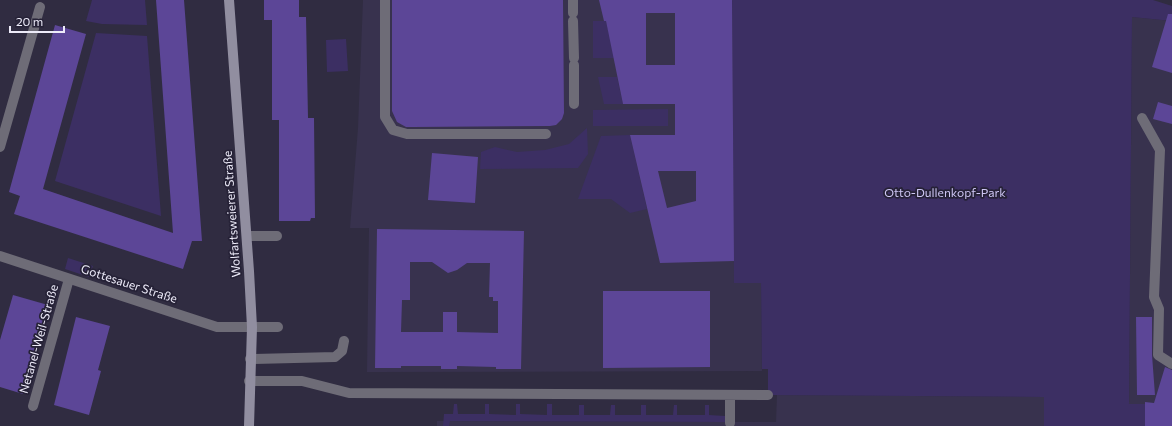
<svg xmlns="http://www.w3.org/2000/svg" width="1172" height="426" viewBox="0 0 1172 426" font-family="Commissioner,sans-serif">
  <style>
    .built { fill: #38324e }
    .green { fill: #3c2f63 }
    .building { fill: #5c4697; fill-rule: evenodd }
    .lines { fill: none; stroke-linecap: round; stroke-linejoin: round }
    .service { stroke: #6e6c77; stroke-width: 10 }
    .minor { stroke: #6e6c77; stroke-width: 10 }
    .secondary { stroke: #918ea0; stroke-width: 10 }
    .labels { text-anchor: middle; stroke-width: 3.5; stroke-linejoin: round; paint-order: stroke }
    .park-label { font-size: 12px; fill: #cfc7f5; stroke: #262237 }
    .street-label { font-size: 12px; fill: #edebf9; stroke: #262237 }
  </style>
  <rect width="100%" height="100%" fill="#302c41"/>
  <path class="built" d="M 363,0 L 759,0 L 762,371 L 367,372 L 369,228 L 350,228 L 358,128 Z
    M 1132,17 L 1172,21 L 1172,426 L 1145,426 L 1144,404 L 1129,404 Z
    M 777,395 L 1045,397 L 1044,426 L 437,426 L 437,421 L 776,422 Z"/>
  <path class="green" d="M 92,0 L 145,0 L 147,25 L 102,24 L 86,21 Z
    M 732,0 L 1153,0 L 1172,6 L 1172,21 L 1132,17 L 1129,404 L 1145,404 L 1145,426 L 1044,426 L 1044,397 L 768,395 L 768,369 L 762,369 L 761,283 L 734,283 Z
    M 593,21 L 606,21 L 615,58 L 593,58 Z
    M 96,33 L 147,36 L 161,216 L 55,181 Z
    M 346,39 L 348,71 L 327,72 L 326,40 Z
    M 598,77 L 617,77 L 623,104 L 604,104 Z
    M 668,109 L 668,126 L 593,126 L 593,110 Z
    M 587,128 L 588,154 L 578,168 L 480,169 L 481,152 L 495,147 L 517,152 L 545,150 L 569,144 Z
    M 630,135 L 647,209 L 630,213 L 611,199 L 578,199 L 601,136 Z
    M 68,258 L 93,266 L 89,277 L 65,269 Z
    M 454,404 L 457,404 L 458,414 L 485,414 L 485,404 L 489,404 L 489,414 L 516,415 L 516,404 L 520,404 L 520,414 L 547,415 L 547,404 L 552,404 L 552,415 L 579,415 L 579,405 L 584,405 L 584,415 L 610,415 L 611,405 L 615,405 L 615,415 L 641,415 L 641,405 L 646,405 L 646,415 L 673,415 L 674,405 L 677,405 L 677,415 L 705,415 L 705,405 L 709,405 L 709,415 L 725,416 L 725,422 L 450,421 L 449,426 L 443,426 L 444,414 L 453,414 Z"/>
  <path class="building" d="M 156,0 L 184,0 L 202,241 L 192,241 L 183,269 L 14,214 L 20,196 L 9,192 L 55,25 L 86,34 L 43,189 L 173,233 Z
    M 264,0 L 299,0 L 299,17 L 306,17 L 308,118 L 314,118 L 315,218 L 311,218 L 310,221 L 279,221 L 279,120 L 272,120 L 272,20 L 264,20 Z
    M 392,0 L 563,0 L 564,113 L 562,119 L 556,125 L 550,126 L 412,127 L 406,127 L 397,122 L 392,111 Z
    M 599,0 L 732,0 L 734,261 L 660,263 L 630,135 L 675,135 L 675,104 L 623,104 L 606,21 L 604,21 ZM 646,13 L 675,13 L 675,65 L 646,65 ZM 658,171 L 696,171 L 696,201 L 667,208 Z
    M 1168,14 L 1172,14 L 1172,73 L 1152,67 Z
    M 1158,102 L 1172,106 L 1172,124 L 1153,119 Z
    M 432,153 L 478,157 L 475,203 L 428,200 Z
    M 377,229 L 524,231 L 521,369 L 496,369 L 496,367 L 457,366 L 457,369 L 441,369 L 441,366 L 401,366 L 401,368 L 375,368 ZM 410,262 L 432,262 L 448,273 L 457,270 L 467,263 L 490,263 L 489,297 L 493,297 L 493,301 L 498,301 L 498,333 L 457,332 L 457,312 L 443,312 L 443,332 L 401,332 L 402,300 L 410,300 Z
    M 603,291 L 710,291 L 710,367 L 603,368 Z
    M 13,295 L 48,305 L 23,394 L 0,387 L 0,340 Z
    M 76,317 L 110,326 L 98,370 L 101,371 L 89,415 L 54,405 Z
    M 1136,317 L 1152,317 L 1152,355 L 1155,395 L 1137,395 Z
    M 1165,367 L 1172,370 L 1172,426 L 1145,426 L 1145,402 L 1154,403 Z"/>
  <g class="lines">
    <path class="service" d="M 385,0 L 385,117 L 393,130 L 407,134 L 546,134
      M 573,0 L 573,13
      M 573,21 L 574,58
      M 34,28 L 40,7
      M 574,65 L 574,104
      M 1142,118 L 1160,150 L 1154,297 L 1159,309 L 1158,355 L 1172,364
      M 247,236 L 277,236
      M 252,327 L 278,327
      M 250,359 L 335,357 L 342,351 L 344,341
      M 249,381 L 302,381 L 349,393 L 768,395
      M 730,395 L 730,423
      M 33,406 L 69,279"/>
    <path class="minor" d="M 0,147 L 34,28
      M 0,256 L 217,327 L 252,327"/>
    <path class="secondary" d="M 229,0 L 249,271 L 252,327 L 249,426"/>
  </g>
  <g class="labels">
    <g class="park-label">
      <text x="945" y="197">Otto-Dullenkopf-Park</text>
    </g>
    <g class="street-label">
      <text transform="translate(232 214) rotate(-94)" y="4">Wolfartsweierer Straße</text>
      <text transform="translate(129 284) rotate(18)" y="4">Gottesauer Straße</text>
      <text transform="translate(39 339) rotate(-74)" y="4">Netanel-Weil-Straße</text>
    </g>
  </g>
  <path d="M10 26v6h54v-6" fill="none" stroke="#edebf9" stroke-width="2"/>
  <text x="16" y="26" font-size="12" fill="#edebf9" stroke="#262237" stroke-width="3" paint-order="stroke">20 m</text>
</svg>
